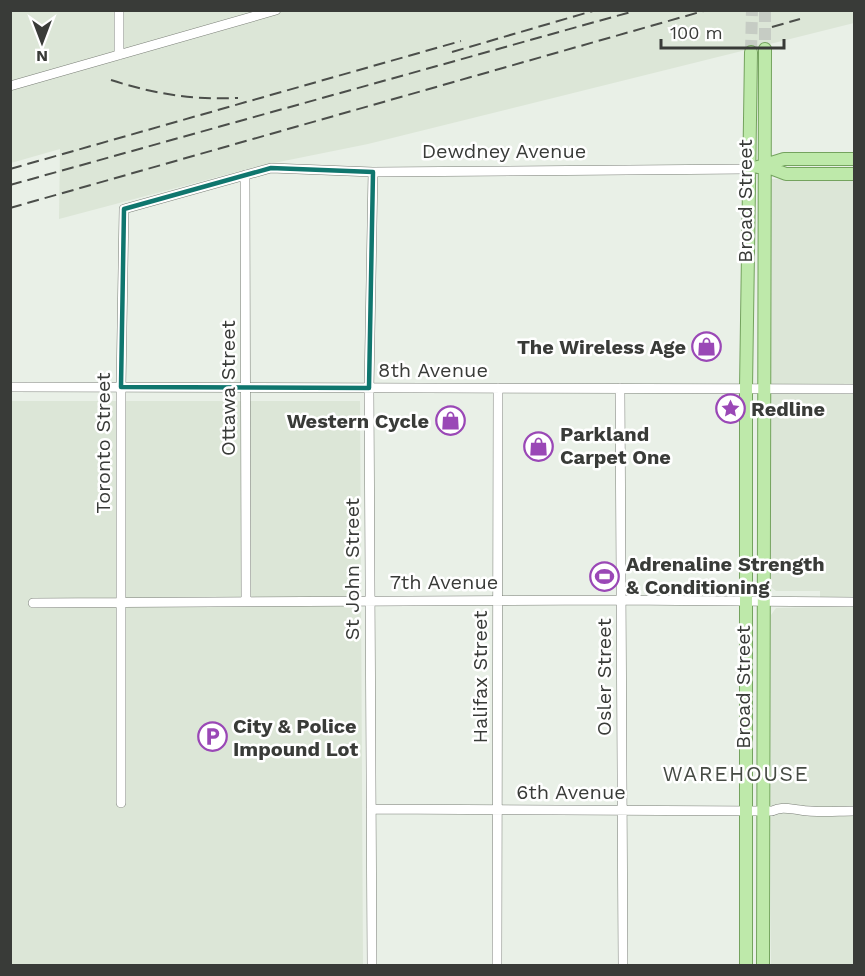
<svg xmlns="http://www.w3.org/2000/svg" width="865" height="976" viewBox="0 0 865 976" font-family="'Work Sans',sans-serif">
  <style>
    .built { fill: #dce6d7 }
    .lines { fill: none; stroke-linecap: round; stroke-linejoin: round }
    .major-tunnel { stroke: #c6ccc4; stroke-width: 12; stroke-dasharray: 12 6; stroke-linecap: butt }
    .minor-casing { stroke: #797e76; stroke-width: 10 }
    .major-casing { stroke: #74a35e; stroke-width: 14 }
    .minor { stroke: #fff; stroke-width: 9 }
    .major { stroke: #bee9aa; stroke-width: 12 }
    .rail { stroke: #4b4e4a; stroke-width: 2; stroke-dasharray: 12 6; stroke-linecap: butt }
    .marked { fill: none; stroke: #0f766e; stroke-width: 4.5; stroke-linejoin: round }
    .labels { text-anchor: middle; stroke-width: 5; stroke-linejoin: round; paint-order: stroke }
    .street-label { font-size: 20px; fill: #393b38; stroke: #fff }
    .poi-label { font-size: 20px; font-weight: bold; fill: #393b38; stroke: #fff; text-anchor: start }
    .neighbourhood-label { font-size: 21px; letter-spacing: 1.5px; fill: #464b44; stroke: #fff }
  </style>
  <rect width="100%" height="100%" fill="#e9f0e7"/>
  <path class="built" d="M 11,11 L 854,11 L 854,23 L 368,144 L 259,166 L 59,219 L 60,149 L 11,163 Z
    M 854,175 L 854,965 L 771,965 L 771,615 L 776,608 L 820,607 L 820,591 L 776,591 L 771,587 L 771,266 L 769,265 L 769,179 L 822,179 Z
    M 11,401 L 360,401 L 363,965 L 11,966 Z"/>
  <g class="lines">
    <path class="major-tunnel" d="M 765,10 L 765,49
      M 751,52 L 752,10"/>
    <defs>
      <path id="minor" d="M 119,55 L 119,10
        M 10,86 L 276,10
        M 245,175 L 246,601
        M 10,387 L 854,389
        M 620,388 L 623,966
        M 33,603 L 621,600 L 854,602
        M 121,803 L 121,387 L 124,209 L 271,168 L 373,172 L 748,169
        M 371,809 L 772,811 C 782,806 790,809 800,810 C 817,813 837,811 854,811
        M 372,966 L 369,388 L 373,172
        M 497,966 L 498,388"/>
      <path id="major" d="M 765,166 L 786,174 L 854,174
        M 758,167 L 784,159 L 854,159
        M 746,966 L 746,388 L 751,52
        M 763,966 L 765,49"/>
    </defs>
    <use href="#minor" class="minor-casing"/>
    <use href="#major" class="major-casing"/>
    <use href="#minor" class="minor"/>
    <use href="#major" class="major"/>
    <path class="rail" d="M 772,27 L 800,19
      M 452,52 L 596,10
      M 111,80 C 154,94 193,100 238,98
      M 10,169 L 461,41
      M 10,185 L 638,10
      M 10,208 L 707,10"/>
  </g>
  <path class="marked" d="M 271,168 L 373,172 L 369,388 L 121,387 L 124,209 Z"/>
  <defs>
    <symbol id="shop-ring" viewBox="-11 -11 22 22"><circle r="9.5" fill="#fff" stroke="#9a48b6" stroke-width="1.5"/><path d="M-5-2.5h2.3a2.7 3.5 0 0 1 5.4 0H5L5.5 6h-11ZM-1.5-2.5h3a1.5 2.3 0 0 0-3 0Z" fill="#9a48b6"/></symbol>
    <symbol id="sight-ring" viewBox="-11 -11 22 22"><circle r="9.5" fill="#fff" stroke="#9a48b6" stroke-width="1.5"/><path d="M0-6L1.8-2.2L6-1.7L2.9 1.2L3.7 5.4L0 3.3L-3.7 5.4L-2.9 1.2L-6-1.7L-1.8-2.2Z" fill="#9a48b6"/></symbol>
    <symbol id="stadium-ring" viewBox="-11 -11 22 22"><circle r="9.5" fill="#fff" stroke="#9a48b6" stroke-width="1.5"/><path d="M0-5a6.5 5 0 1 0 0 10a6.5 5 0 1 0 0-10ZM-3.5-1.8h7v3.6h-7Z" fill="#9a48b6"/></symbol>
    <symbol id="parking-ring" viewBox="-11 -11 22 22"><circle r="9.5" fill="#fff" stroke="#9a48b6" stroke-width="1.5"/><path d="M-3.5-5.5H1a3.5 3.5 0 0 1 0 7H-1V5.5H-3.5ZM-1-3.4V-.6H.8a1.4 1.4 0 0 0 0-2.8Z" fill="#9a48b6"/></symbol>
  </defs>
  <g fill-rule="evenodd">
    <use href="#shop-ring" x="690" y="330" width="33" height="33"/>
    <use href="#sight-ring" x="714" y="392" width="33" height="33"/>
    <use href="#shop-ring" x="434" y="404" width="33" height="33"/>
    <use href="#shop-ring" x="522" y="430" width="33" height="33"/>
    <use href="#stadium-ring" x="588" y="560" width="33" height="33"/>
    <use href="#parking-ring" x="196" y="720" width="33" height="33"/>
  </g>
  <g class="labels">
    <g class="street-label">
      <text x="504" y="158">Dewdney Avenue</text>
      <text transform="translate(745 201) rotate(-90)" y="7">Broad Street</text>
      <text x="433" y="377">8th Avenue</text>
      <text transform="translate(228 388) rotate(-90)" y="7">Ottawa Street</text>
      <text transform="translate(103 443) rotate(-90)" y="7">Toronto Street</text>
      <text transform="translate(352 569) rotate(-90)" y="7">St John Street</text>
      <text x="444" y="589">7th Avenue</text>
      <text transform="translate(480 677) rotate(-90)" y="7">Halifax Street</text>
      <text transform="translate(604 677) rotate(-90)" y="7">Osler Street</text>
      <text transform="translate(743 687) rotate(-90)" y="7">Broad Street</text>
      <text x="571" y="799">6th Avenue</text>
    </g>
    <g class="poi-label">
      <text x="686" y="354" text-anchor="end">The Wireless Age</text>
      <text x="751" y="416">Redline</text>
      <text x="429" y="428" text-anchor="end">Western Cycle</text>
      <text x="560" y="441">Parkland<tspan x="560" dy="23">Carpet One</tspan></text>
      <text x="626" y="571">Adrenaline Strength<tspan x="626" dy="23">&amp; Conditioning</tspan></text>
      <text x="233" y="733">City &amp; Police<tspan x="233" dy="23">Impound Lot</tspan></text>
    </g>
    <g class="neighbourhood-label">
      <text x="736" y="781">WAREHOUSE</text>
    </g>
  </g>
  <rect width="865" height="976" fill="none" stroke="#393b38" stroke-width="24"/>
  <g transform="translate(42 42) rotate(180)" stroke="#ffffff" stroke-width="4.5" paint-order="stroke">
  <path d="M0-4.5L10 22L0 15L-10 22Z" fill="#393b38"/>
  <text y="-9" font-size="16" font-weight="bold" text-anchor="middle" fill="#393b38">N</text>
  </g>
  <path d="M661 39v9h123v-9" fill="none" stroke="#393b38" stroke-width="3"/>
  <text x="670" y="39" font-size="18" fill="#393b38" stroke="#ffffff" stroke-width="4.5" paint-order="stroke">100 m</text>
</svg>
